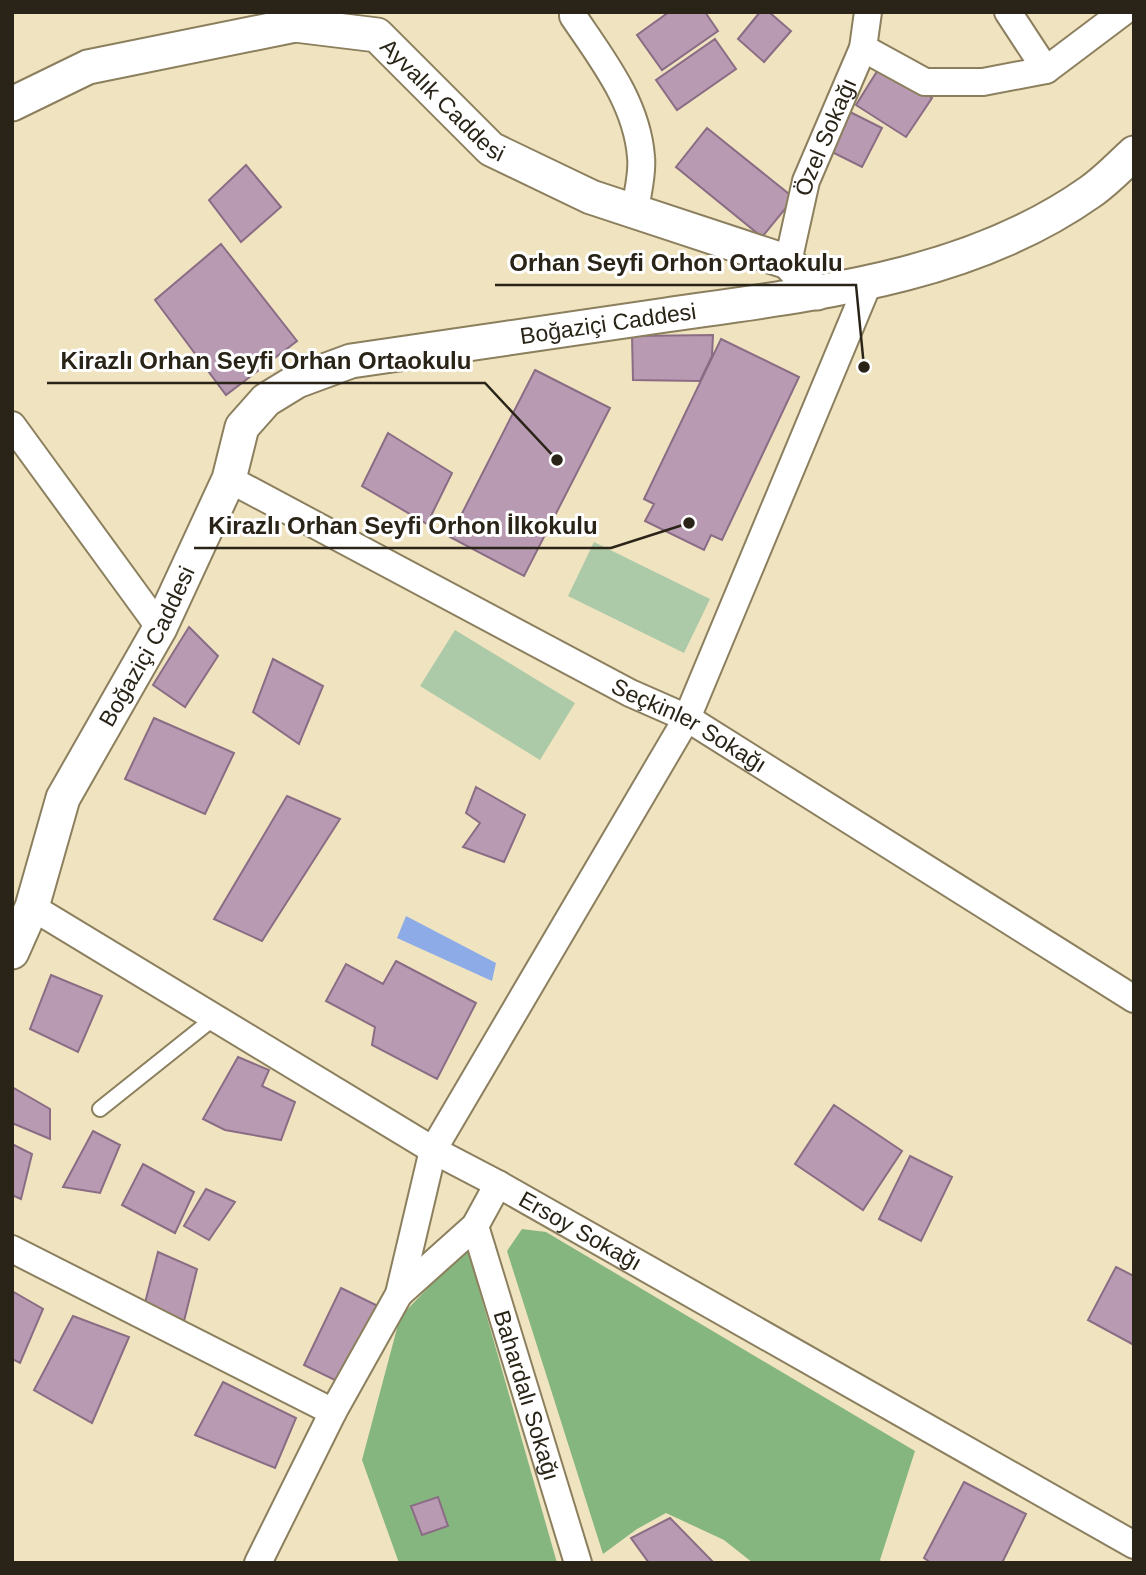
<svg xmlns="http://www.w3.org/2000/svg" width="1146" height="1575" viewBox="0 0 1146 1575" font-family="Arial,sans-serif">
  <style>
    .green { fill: #accaa7 }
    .forest { fill: #86b67f }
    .water { fill: #8dace7 }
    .building { fill: #b99ab3; stroke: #8a6d84; stroke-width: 2 }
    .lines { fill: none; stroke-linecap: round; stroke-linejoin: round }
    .service-casing { stroke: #8b7f5e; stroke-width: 18 }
    .minor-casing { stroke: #8b7f5e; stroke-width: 30 }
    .tertiary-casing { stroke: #8b7f5e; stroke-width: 37 }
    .service { stroke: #fff; stroke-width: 14 }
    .minor { stroke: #fff; stroke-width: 26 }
    .tertiary { stroke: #fff; stroke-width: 33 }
    .labels { text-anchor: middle; stroke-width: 6; stroke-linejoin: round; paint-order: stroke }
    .street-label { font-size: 23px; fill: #292417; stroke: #fff }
    .leader { fill: none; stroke: #292417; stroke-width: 2.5 }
    .callout-dot { fill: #292417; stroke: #fff; stroke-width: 2.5 }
    .callout-label { font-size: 24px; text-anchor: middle; font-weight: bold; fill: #292417; stroke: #fff; stroke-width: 6; stroke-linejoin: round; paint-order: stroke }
  </style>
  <rect width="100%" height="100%" fill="#f0e3c0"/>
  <path class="green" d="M 594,542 L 710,599 L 684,653 L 568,596 Z
    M 455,630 L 575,703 L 540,760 L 420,686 Z"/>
  <path class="forest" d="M 522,1229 L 546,1232 L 915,1451 L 880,1560 L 883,1563 L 753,1563 L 724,1540 L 666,1513 L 637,1529 L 603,1554 L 507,1251 Z
    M 467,1247 L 557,1563 L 399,1563 L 362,1460 L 400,1317 Z"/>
  <path class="water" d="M 406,916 L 496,963 L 492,981 L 397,938 Z"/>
  <path class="building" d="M 669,12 L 705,12 L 718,31 L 662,70 L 637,35 Z
    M 760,12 L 769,12 L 791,31 L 764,62 L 738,39 Z
    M 715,39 L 736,69 L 677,110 L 656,80 Z
    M 881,65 L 932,98 L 906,137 L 856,105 Z
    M 848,111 L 882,128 L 862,167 L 828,150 Z
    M 707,128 L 794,198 L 762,237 L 676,167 Z
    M 246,165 L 281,207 L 241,242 L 209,200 Z
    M 221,244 L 297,341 L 226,395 L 155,300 Z
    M 713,335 L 712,356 L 700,381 L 633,380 L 632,336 Z
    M 721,339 L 799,377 L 722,540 L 711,535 L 704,550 L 645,521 L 654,504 L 644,499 Z
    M 535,370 L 610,408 L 524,576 L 450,537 Z
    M 388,433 L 452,473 L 427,524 L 362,486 Z
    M 189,627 L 218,656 L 185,707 L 153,685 Z
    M 273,659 L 323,686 L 299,744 L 253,712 Z
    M 154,718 L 234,753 L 205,814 L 125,779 Z
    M 476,787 L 525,815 L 504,862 L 463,847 L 480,823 L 466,813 Z
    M 287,796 L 340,819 L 262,941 L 214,919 Z
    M 396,961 L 476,1003 L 437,1079 L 372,1045 L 375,1027 L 326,1001 L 346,964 L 383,984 Z
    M 51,975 L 102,996 L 78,1052 L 30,1029 Z
    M 238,1057 L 269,1070 L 262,1086 L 295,1102 L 281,1140 L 225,1130 L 203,1119 Z
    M 12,1087 L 50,1109 L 50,1139 L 12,1123 Z
    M 834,1105 L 902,1151 L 863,1210 L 795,1164 Z
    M 93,1131 L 120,1145 L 100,1193 L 63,1187 Z
    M 12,1144 L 32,1154 L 21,1199 L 12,1195 Z
    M 910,1156 L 952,1177 L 921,1241 L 879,1219 Z
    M 143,1164 L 194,1192 L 175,1233 L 122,1205 Z
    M 206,1189 L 235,1202 L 209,1240 L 184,1226 Z
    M 158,1252 L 197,1269 L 184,1321 L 145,1303 Z
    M 1116,1267 L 1134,1276 L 1134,1345 L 1088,1320 Z
    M 341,1288 L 382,1308 L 345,1385 L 304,1365 Z
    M 12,1291 L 43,1309 L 20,1363 L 12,1359 Z
    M 73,1316 L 129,1337 L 92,1423 L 34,1390 Z
    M 223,1382 L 296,1418 L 275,1468 L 195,1435 Z
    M 964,1482 L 1026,1514 L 1002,1563 L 931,1563 L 924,1558 Z
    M 438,1497 L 448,1526 L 422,1535 L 411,1506 Z
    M 670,1518 L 714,1563 L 649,1563 L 631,1538 Z"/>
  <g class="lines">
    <defs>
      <path id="service" d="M 100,1109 L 214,1018"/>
      <g id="minor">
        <path d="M 1008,12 L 1046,70"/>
        <path d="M 573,16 C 602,59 637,103 641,157 C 643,174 637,194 635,211"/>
        <path d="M 863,48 L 925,82 L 983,82 L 1046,70 L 1123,12"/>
        <path id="s1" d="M 788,262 L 806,181 L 863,48 L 868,12"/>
        <path d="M 12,425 L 160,628"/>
        <path id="s2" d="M 229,479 L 630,693 L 687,718 L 1134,999"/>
        <path id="s3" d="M 32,907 L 433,1150 L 498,1184 L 1134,1545"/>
        <path id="s4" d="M 475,1226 L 578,1563"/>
        <path d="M 12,1249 L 333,1412"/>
        <path d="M 399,1294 L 475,1226 L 498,1184"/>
        <path d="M 258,1563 L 333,1412 L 399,1294 L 433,1150 L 687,718 L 868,284"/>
      </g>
      <g id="tertiary">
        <path id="s5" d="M 12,104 L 88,67 L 295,25 L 377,35 L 491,149 L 591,197 L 788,262 L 817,293"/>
        <path id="s6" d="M 12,952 L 32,907 L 63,798 L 160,628 L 229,479 L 242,427 L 266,400 L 297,381 L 351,361 C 456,346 561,330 666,315 C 811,294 967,279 1090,192 C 1106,181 1120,166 1134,153"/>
      </g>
    </defs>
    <use href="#service" class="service-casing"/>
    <use href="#minor" class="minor-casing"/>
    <use href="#tertiary" class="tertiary-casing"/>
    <use href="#service" class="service"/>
    <use href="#minor" class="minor"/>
    <use href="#tertiary" class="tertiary"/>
  </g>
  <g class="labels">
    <g class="street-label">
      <text dy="8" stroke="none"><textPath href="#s5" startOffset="471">Ayvalık Caddesi</textPath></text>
      <text dy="8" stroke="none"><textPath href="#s1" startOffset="131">Özel Sokağı</textPath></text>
      <text dy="8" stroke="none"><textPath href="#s6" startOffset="966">Boğaziçi Caddesi</textPath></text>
      <text dy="8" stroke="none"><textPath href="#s6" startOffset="336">Boğaziçi Caddesi</textPath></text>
      <text dy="8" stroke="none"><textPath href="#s2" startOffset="522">Seçkinler Sokağı</textPath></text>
      <text dy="8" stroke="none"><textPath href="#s3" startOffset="637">Ersoy Sokağı</textPath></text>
      <text dy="8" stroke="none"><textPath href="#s4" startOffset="177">Bahardalı Sokağı</textPath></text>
    </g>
  </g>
  <path class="leader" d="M864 367L856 285H495M557 460L485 383H47M689 523L611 548H194"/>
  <g class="callout-dot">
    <circle cx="864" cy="367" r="7"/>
    <circle cx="557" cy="460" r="7"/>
    <circle cx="689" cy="523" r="7"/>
  </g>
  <g class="callout-label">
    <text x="676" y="271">Orhan Seyfi Orhon Ortaokulu</text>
    <text x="266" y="369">Kirazlı Orhan Seyfi Orhan Ortaokulu</text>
    <text x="403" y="534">Kirazlı Orhan Seyfi Orhon İlkokulu</text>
  </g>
  <rect width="1146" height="1575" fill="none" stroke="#292417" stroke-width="28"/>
</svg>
